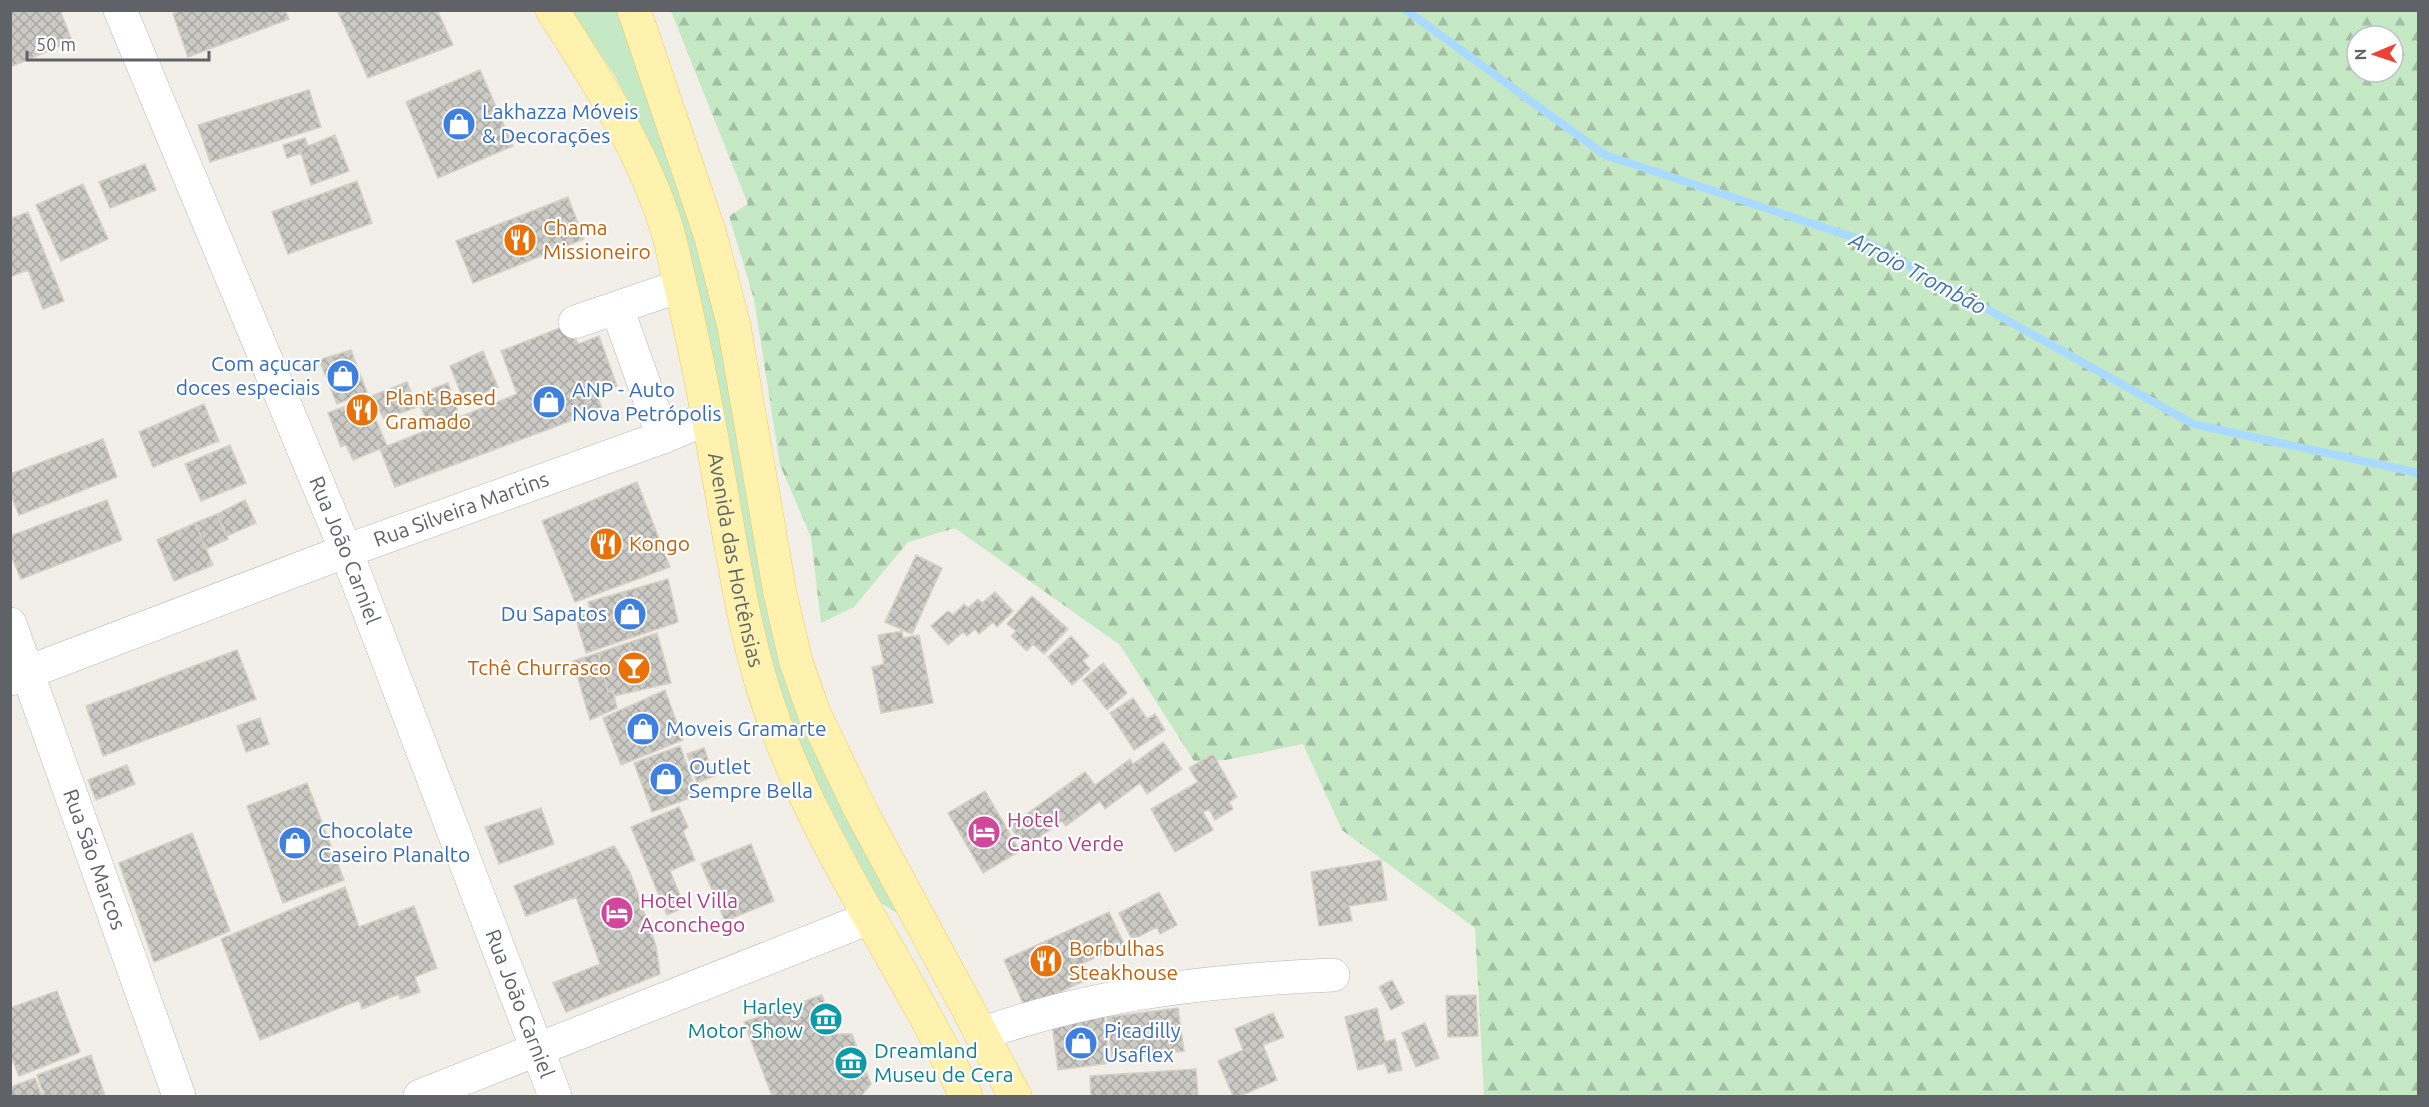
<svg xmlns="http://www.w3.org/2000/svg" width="2429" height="1107" viewBox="0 0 2429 1107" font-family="Ubuntu,sans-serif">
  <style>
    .green { fill: #c5e8c5 }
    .forest { fill: url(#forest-firs); fill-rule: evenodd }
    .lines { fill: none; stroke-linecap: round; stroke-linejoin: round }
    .stream { stroke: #aadaff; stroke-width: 8 }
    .building { fill: url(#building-cross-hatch); stroke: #d6d1c6; stroke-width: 1.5 }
    .minor-casing { stroke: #b5b8bc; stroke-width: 34 }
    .major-casing { stroke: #f2c960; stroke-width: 34 }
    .minor { stroke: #fff; stroke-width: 33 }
    .major { stroke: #fff2af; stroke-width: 33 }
    .labels { text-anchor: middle; stroke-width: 4.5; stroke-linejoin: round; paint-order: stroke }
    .shop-label { font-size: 21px; fill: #366cbe; stroke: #fff; text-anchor: start }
    .food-label { font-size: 21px; fill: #c56008; stroke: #fff; text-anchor: start }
    .street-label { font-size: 21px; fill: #5f6368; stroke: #fff }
    .hotel-label { font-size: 21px; fill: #b23c85; stroke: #fff; text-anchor: start }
    .culture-label { font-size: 21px; fill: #0d838f; stroke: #fff; text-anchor: end }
    .water-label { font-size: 22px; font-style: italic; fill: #4174aa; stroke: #fff }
  </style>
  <defs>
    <pattern id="forest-firs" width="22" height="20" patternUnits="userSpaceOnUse" patternTransform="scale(1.5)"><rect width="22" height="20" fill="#c5e8c5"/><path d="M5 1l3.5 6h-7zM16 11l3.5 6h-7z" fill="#a3c0a4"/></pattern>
    <pattern id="building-cross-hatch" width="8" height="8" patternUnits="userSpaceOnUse" patternTransform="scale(1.5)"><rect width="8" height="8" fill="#cccac5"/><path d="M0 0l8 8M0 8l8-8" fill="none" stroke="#a9a8a4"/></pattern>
  </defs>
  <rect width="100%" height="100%" fill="#f1efe8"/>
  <path class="green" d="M 571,11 L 620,11 L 675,170 L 715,308 L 800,719 L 837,798 L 897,913 L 878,901 L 813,774 L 774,678 L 645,133 L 615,76 Z"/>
  <path class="forest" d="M 671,11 L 2418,11 L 2418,1096 L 1484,1096 L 1475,928 L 1342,830 L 1303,744 L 1226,760 L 1194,761 L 1120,645 L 955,528 L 908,542 L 854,607 L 821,623 L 811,537 L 780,465 L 754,299 L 729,216 L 748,204 ZM 2357,36 L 2393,36 L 2393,72 L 2357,72 Z"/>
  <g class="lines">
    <path class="stream" d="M 1406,10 L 1605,155 L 1865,241 L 2193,424 L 2418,473"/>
  </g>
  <path class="building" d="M 10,10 L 60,10 L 72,41 L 10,67 Z
    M 182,10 L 285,10 L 289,19 L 188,57 L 173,14 Z
    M 337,10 L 437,10 L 453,45 L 368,78 Z
    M 480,70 L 513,146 L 438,178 L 406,102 Z
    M 309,90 L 321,127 L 210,162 L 198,125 Z
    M 335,135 L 349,171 L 311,185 L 301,153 L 287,158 L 283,145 L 305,138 L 308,146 Z
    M 145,164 L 156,190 L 110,208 L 99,182 Z
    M 357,181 L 372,223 L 288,254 L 272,212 Z
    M 83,184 L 108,239 L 61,261 L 36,205 Z
    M 568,197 L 584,239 L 473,283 L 456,241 Z
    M 28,212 L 64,301 L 43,309 L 28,270 L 10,277 L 10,219 Z
    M 570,324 L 578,344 L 599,336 L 617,386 L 597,395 L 602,409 L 395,487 L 380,449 L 517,394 L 501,351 Z
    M 351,350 L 367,392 L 337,404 L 319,360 Z
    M 483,351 L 498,387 L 464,401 L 450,366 Z
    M 407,382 L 417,407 L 384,419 L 376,404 L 369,403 L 387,446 L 353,460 L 346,445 L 341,447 L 328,413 Z
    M 448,383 L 460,417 L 430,429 L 416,395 Z
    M 204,404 L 219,441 L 153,467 L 139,432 Z
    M 103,439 L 117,477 L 19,515 L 10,493 L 10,474 Z
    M 230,445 L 246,483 L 201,501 L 185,464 Z
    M 637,482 L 670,567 L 575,602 L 542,521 Z
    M 107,500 L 122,540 L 21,579 L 10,553 L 10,536 Z
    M 245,500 L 256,523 L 227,536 L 217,514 Z
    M 217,514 L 228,539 L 206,549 L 195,523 Z
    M 195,523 L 213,565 L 174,581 L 157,540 Z
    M 916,555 L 942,568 L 912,634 L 885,622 Z
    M 668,579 L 678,622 L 586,653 L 575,616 L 591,612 L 588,602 Z
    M 995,592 L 1013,611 L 997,627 L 993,622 L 979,634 L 975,629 L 967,636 L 963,632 L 948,645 L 931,626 L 948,611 L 953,615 L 964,604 L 968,608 L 978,599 L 982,603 Z
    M 1032,596 L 1068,629 L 1044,654 L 1033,644 L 1027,651 L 1011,636 L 1016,631 L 1007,624 Z
    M 902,631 L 903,638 L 919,635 L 933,703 L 881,713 L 872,667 L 884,664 L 878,635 Z
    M 657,633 L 671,683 L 614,696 L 613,691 L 608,692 L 598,653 Z
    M 1071,636 L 1089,656 L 1083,661 L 1090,669 L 1072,685 L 1048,657 Z
    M 237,650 L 256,699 L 103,756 L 86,706 Z
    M 598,653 L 608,692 L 613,691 L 617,708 L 590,720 L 573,661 Z
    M 1103,663 L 1127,693 L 1107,710 L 1083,680 Z
    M 665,690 L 683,740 L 621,765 L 603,718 Z
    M 1133,698 L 1147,719 L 1155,714 L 1165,730 L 1134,750 L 1110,713 Z
    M 260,718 L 269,744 L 246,752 L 237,726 Z
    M 1163,742 L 1182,769 L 1147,794 L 1140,783 L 1105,809 L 1100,801 L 1066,826 L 1062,821 L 1025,848 L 1010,826 L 1085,772 L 1095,785 L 1130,759 L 1133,764 Z
    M 680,746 L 698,795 L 652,812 L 634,763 Z
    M 704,748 L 714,776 L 697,783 L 687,754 Z
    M 1213,754 L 1237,797 L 1229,802 L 1233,809 L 1215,820 L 1209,809 L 1203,812 L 1213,830 L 1175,852 L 1151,809 L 1198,782 L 1189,768 Z
    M 127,765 L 135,784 L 96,800 L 88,780 Z
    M 307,783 L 344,880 L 283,903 L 247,806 Z
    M 985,791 L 1020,851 L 983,873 L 948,813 Z
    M 679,807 L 688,827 L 683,831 L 695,860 L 670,871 L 685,907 L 667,915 L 631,827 Z
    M 541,808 L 554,844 L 499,864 L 485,827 Z
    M 192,833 L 230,931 L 154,962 L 119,863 Z
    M 751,844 L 774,901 L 725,921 L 701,864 Z
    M 614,846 L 630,872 L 656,946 L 660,974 L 566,1012 L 553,983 L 600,964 L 576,897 L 526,916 L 514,886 Z
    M 1381,860 L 1387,900 L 1349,906 L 1352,921 L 1319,926 L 1311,872 Z
    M 345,887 L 359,927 L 414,906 L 437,968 L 415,977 L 420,992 L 400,999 L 399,994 L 362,1009 L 359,1000 L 260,1040 L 221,939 Z
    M 1159,892 L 1177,925 L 1160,934 L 1157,927 L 1132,940 L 1119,913 Z
    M 1109,912 L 1124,944 L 1084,963 L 1091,978 L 1025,1008 L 1004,960 Z
    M 1392,980 L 1404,1003 L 1391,1010 L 1379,987 Z
    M 57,991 L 80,1052 L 19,1076 L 10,1054 L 10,1008 Z
    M 822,995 L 835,1034 L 852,1034 L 871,1084 L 861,1096 L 772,1096 L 744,1022 Z
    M 1476,995 L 1478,1036 L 1448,1037 L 1446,996 Z
    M 1178,1008 L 1184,1051 L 1112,1060 L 1107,1017 Z
    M 1377,1008 L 1385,1042 L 1395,1039 L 1402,1070 L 1388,1073 L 1385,1063 L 1358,1070 L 1345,1017 Z
    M 1273,1013 L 1284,1037 L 1263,1045 L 1277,1080 L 1240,1096 L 1233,1096 L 1218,1061 L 1243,1050 L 1235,1029 Z
    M 1104,1016 L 1110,1063 L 1058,1070 L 1052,1023 Z
    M 1425,1023 L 1439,1058 L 1416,1067 L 1402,1033 Z
    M 91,1055 L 105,1096 L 44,1096 L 37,1075 Z
    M 1196,1069 L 1198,1096 L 1091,1096 L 1090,1076 Z
    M 35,1078 L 42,1096 L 10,1096 L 10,1087 Z"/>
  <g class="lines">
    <defs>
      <g id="minor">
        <path id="s1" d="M 120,10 L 346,551 L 555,1096"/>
        <path d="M 617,308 L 663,437"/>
        <path d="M 575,322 L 680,286"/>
        <path id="s2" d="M 10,624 L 179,1096"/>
        <path id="s3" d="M 10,679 L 346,551 L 663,437 L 708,418"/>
        <path d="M 981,1034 C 1095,993 1213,980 1333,975"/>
        <path d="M 420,1096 L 869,918"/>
      </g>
      <g id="major">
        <path id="s4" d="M 552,10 C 597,80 642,149 667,229 C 673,250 677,271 682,292 C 701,373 715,454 729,535 C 738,585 747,636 762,685 C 806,831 902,959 966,1096"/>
        <path d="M 634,10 L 710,234 L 734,326 L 780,593 L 796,662 L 814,713 L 861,811 L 1015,1096"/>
      </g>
    </defs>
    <use href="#minor" class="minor-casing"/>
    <use href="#major" class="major-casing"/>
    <use href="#minor" class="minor"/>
    <use href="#major" class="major"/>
  </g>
  <defs>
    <symbol id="shop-disc" viewBox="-11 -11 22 22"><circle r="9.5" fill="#3f7fe0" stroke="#fff"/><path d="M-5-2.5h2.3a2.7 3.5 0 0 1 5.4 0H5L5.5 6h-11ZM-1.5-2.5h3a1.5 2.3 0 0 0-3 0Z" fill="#fff"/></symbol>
    <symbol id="restaurant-disc" viewBox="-11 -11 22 22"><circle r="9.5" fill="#e8710a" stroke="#fff"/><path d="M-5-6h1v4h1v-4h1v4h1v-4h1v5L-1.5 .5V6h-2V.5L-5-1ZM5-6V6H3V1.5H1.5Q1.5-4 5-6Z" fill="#fff"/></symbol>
    <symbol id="bar-disc" viewBox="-11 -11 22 22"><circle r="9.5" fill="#e8710a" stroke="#fff"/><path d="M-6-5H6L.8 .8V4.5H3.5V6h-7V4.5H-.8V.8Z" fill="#fff"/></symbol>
    <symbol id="hotel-disc" viewBox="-11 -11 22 22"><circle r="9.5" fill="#d1479c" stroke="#fff"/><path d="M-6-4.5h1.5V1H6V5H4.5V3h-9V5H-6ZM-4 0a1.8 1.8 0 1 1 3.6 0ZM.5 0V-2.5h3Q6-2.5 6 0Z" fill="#fff"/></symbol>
    <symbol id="museum-disc" viewBox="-11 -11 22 22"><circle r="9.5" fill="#0f9aa8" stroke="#fff"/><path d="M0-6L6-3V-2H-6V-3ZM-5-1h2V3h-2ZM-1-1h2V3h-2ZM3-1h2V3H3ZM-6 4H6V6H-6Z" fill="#fff"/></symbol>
  </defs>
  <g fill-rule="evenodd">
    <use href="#shop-disc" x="440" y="105" width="38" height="38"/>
    <use href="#restaurant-disc" x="501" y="221" width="38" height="38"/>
    <use href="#shop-disc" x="324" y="357" width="38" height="38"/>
    <use href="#shop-disc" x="530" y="383" width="38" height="38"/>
    <use href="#restaurant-disc" x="343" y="391" width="38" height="38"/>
    <use href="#restaurant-disc" x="587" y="525" width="38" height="38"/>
    <use href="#shop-disc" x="611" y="595" width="38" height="38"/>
    <use href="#bar-disc" x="615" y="649" width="38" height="38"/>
    <use href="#shop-disc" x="624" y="710" width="38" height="38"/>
    <use href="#shop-disc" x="647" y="760" width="38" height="38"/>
    <use href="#hotel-disc" x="965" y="813" width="38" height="38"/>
    <use href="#shop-disc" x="276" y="824" width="38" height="38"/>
    <use href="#hotel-disc" x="598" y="894" width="38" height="38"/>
    <use href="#restaurant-disc" x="1027" y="942" width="38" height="38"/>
    <use href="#museum-disc" x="807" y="1000" width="38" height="38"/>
    <use href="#shop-disc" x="1062" y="1024" width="38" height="38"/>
    <use href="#museum-disc" x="832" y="1044" width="38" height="38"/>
  </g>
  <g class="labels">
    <g class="shop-label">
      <text x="482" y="119">Lakhazza Móveis<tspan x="482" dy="24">&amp; Decorações</tspan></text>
      <text x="320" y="371" text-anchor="end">Com açucar<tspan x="320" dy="24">doces especiais</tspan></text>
      <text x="572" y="397">ANP - Auto<tspan x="572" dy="24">Nova Petrópolis</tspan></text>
      <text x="607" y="621" text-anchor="end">Du Sapatos</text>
      <text x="666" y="736">Moveis Gramarte</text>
      <text x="689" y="774">Outlet<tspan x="689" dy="24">Sempre Bella</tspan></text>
      <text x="318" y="838">Chocolate<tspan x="318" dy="24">Caseiro Planalto</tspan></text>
      <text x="1104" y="1038">Picadilly<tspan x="1104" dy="24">Usaflex</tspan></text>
    </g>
    <g class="food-label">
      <text x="543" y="235">Chama<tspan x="543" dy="24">Missioneiro</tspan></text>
      <text x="385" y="405">Plant Based<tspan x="385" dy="24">Gramado</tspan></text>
      <text x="629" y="551">Kongo</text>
      <text x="611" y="675" text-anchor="end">Tchê Churrasco</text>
      <text x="1069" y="956">Borbulhas<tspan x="1069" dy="24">Steakhouse</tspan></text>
    </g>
    <g class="street-label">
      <text dy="7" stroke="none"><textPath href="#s3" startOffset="482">Rua Silveira Martins</textPath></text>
      <text dy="7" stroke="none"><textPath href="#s1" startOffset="585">Rua João Carniel</textPath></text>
      <text dy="7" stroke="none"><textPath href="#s4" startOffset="586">Avenida das Hortênsias</textPath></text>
      <text dy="7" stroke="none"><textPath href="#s2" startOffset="250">Rua São Marcos</textPath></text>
      <text dy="7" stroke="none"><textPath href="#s1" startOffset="1071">Rua João Carniel</textPath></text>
    </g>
    <g class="hotel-label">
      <text x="1007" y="827">Hotel<tspan x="1007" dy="24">Canto Verde</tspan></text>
      <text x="640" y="908">Hotel Villa<tspan x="640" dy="24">Aconchego</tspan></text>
    </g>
    <g class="culture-label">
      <text x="803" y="1014">Harley<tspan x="803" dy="24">Motor Show</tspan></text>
      <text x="874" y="1058" text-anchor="start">Dreamland<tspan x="874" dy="24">Museu de Cera</tspan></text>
    </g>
    <g class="water-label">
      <text transform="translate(1918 273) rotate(28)" y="8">Arroio Trombão</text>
    </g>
  </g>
  <rect width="2429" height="1107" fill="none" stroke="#5f6368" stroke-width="24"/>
  <g transform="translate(2375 54) rotate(268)"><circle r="28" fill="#ffffff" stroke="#bfc1c3" stroke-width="1.5"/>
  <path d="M0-4.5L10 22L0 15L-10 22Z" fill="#ea4335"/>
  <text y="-9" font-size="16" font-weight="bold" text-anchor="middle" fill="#5f6368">N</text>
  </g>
  <path d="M27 51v9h182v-9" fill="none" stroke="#5f6368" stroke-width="3"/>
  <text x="36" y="51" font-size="18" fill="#5f6368" stroke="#ffffff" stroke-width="4.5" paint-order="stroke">50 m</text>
</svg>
